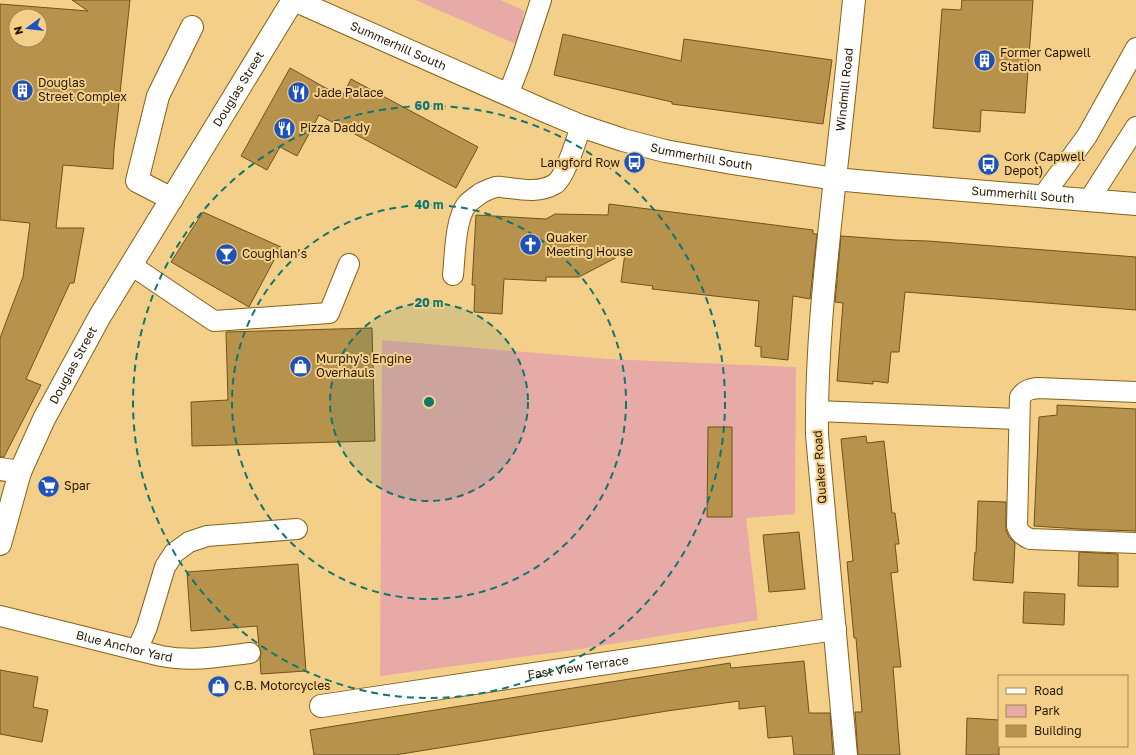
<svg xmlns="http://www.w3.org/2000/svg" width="1136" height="755" viewBox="0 0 1136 755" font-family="'Golos Text',sans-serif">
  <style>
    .green { fill: #e8aaa6 }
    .building { fill: #b6924d; stroke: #6d531d; fill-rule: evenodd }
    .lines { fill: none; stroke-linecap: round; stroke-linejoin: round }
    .service-casing { stroke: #846318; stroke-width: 22 }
    .minor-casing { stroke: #846318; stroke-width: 24 }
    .tertiary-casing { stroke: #846318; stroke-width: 24 }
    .service { stroke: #fff; stroke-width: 20 }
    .minor { stroke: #fff; stroke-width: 22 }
    .tertiary { stroke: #fff; stroke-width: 22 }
    .ring { fill: none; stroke: #0f766e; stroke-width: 2; stroke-dasharray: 7 5 }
    .labels { text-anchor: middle; stroke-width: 4; stroke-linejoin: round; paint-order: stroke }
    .street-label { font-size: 12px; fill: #261800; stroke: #f4cf89 }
    .poi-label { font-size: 12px; fill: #261800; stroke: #f4cf89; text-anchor: start }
    .centre { fill: #0f766e; stroke: #f4cf89; stroke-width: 2 }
    .ring-label { font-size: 12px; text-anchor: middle; font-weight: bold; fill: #0f766e; stroke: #f4cf89; stroke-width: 4; stroke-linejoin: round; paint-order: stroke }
  </style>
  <rect width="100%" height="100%" fill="#f4cf89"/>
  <path class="green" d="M 416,0 L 501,0 L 524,11 L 518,45 Z
    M 382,340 L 608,359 L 796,367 L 795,514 L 746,518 L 758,620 L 581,649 L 380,676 Z"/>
  <path class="building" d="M 72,0 L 130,0 L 114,149 L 113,169 L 63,165 L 56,228 L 84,228 L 74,283 L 70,283 L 26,379 L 41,385 L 4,457 L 0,457 L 0,338 L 23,277 L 30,223 L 0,220 L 0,4 L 88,11 ZM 16,16 L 40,16 L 40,40 L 16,40 Z
    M 962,0 L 1033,0 L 1025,113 L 981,110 L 980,132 L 933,128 L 942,9 L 961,10 Z
    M 563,34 L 681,61 L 684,39 L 832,60 L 823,124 L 672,104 L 672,102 L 554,75 Z
    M 290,68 L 342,97 L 351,79 L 478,147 L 456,188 L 319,115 L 297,156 L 280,147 L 267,170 L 241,156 Z
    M 609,204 L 813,230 L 813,234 L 817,234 L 810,299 L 793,296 L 788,360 L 761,357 L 761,347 L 755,346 L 759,301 L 652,289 L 653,286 L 621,282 L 625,253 L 579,277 L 546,277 L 546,281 L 504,279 L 502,314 L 474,312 L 475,285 L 472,285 L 476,215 L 546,219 L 555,214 L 608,215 Z
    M 203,212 L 281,247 L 249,307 L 171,262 Z
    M 841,236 L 896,240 L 928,241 L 1136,257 L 1136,310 L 905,292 L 899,352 L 891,352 L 888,383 L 873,381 L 873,384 L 837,381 L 843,303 L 835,302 Z
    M 372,328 L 375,441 L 192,446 L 191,402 L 228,400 L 226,332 Z
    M 1057,405 L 1136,409 L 1136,531 L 1079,529 L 1034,526 L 1039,417 L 1057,415 Z
    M 708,427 L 732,427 L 732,517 L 707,517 Z
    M 866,436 L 867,443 L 884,441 L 892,513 L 895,513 L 899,544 L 895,544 L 898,572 L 891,573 L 901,667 L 893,667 L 900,755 L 858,755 L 855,712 L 862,712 L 856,638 L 854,638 L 847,562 L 853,561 L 841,439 Z
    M 978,501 L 1006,502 L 1006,530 L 1009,537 L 1015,543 L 1013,583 L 973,580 L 975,552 L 976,553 Z
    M 799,532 L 805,589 L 769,592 L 763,535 Z
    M 1079,552 L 1118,554 L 1118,587 L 1078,586 Z
    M 298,564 L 306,671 L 261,674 L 260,659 L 261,652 L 259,646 L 257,626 L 191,631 L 187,572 Z
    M 1024,592 L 1065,594 L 1064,625 L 1023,623 Z
    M 804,661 L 809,713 L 830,713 L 833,755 L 794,755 L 792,736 L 768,738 L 765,706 L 739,709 L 739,701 L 667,711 L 395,755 L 314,755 L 310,730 L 730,663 L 731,668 Z
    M 0,670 L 38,677 L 33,707 L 48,710 L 42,742 L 0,734 Z
    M 967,718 L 999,720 L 999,755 L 966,755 Z"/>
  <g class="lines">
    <defs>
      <g id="service">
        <path d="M 508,95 L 521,61 L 541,0"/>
        <path d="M 1043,196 L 1087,136 L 1136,48"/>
        <path d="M 1089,200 L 1136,127"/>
        <path d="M 131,265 L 214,321 L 329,313 L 349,264"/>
        <path d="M 453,275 C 455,256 455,219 467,204 C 471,200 477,196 481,193 C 488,190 494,186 501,187 C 519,189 538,194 555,184 C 565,177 577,138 581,126"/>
        <path d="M 1136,392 L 1038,388 C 1030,389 1025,390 1020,397 L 1017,526 C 1019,533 1023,536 1030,539 L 1136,543"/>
        <path d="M 816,411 L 1019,419"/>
        <path id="s1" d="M 0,616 L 161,656 C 192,662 219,657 250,653"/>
        <path d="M 137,650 L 147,627 L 165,567 L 174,553 L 189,542 L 207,536 L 297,529"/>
      </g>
      <g id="minor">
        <path d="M 172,199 L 137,181 L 158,96 L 192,27"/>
        <path d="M 0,469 L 20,472"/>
        <path id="s2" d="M 0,544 L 20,472 L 44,419 L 100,316 L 293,0"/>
        <path id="s3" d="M 321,706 L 835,629"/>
        <path id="s4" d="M 846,755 L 817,435 C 816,349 826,263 835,178 C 842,119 848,59 854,0"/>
      </g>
      <g id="tertiary">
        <path id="s5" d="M 294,0 L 545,111 L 581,126 L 623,140 L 665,151 L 732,163 L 835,179 L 889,184 L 1136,204"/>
      </g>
    </defs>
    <use href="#service" class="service-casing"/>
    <use href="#minor" class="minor-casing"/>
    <use href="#tertiary" class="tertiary-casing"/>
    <use href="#service" class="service"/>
    <use href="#minor" class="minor"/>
    <use href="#tertiary" class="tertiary"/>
  </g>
  <circle cx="429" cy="402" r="99" fill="#0f766e" fill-opacity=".12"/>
  <g class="ring">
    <circle cx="429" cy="402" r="99"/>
    <circle cx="429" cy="402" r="197"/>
    <circle cx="429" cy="402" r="296"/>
  </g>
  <defs>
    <symbol id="building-disc" viewBox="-11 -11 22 22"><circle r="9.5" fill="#1d51be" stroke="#f4cf89"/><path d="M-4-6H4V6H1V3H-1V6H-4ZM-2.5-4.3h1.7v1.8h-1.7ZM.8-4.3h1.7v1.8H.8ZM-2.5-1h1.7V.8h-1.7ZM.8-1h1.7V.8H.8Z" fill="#fff"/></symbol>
    <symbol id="restaurant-disc" viewBox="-11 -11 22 22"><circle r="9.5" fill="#1d51be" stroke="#f4cf89"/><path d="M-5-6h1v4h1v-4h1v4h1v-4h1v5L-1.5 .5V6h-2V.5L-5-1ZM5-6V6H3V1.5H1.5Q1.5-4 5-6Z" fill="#fff"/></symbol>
    <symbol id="bus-disc" viewBox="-11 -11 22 22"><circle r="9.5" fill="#1d51be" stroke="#f4cf89"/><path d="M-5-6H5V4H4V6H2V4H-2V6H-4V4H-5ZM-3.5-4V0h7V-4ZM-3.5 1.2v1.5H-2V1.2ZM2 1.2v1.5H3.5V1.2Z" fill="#fff"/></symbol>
    <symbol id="church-disc" viewBox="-11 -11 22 22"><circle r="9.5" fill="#1d51be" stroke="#f4cf89"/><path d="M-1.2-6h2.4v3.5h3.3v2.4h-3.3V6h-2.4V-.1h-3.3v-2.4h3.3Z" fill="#fff"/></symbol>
    <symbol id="bar-disc" viewBox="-11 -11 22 22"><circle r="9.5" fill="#1d51be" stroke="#f4cf89"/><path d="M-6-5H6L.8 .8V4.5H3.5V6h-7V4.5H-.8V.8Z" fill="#fff"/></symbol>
    <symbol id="shop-disc" viewBox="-11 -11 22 22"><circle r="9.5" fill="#1d51be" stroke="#f4cf89"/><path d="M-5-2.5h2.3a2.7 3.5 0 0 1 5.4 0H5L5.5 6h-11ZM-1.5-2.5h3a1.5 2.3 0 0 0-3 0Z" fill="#fff"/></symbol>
    <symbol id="supermarket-disc" viewBox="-11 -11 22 22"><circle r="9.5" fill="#1d51be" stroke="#f4cf89"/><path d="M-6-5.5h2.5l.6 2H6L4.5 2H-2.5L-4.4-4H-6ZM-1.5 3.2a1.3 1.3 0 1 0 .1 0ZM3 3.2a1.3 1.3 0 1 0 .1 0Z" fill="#fff"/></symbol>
  </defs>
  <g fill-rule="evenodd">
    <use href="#building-disc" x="972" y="48" width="25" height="25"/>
    <use href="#building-disc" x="10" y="78" width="25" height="25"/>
    <use href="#restaurant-disc" x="286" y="80" width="25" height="25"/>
    <use href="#restaurant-disc" x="272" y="116" width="25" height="25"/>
    <use href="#bus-disc" x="622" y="150" width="25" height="25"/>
    <use href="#bus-disc" x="976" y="152" width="25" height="25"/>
    <use href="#church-disc" x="518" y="232" width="25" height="25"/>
    <use href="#bar-disc" x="214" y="242" width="25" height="25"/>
    <use href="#shop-disc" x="288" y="354" width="25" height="25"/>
    <use href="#supermarket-disc" x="36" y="474" width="25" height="25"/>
    <use href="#shop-disc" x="206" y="674" width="25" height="25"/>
  </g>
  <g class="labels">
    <g class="street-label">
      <text dy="4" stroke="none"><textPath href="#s5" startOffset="114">Summerhill South</textPath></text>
      <text dy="4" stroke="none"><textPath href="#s2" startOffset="516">Douglas Street</textPath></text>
      <text dy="4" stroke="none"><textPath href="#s4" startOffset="668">Windmill Road</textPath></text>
      <text dy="4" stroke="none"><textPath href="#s5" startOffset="438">Summerhill South</textPath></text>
      <text dy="4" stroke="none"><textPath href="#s5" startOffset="762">Summerhill South</textPath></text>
      <text dy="4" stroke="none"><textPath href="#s2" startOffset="194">Douglas Street</textPath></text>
      <text transform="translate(820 467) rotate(-94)" y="4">Quaker Road</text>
      <text dy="4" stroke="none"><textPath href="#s1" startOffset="128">Blue Anchor Yard</textPath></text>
      <text dy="4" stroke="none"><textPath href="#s3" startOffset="260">East View Terrace</textPath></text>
    </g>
    <g class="poi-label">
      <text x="1000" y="57">Former Capwell<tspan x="1000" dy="14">Station</tspan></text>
      <text x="38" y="87">Douglas<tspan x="38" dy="14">Street Complex</tspan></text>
      <text x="314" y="97">Jade Palace</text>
      <text x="300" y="132">Pizza Daddy</text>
      <text x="1004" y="161">Cork (Capwell<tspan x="1004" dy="14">Depot)</tspan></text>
      <text x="620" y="167" text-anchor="end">Langford Row</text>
      <text x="546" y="242">Quaker<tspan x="546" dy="14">Meeting House</tspan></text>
      <text x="242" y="258">Coughlan’s</text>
      <text x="316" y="363">Murphy's Engine<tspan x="316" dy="14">Overhauls</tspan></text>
      <text x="64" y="490">Spar</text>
      <text x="234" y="690">C.B. Motorcycles</text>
    </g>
  </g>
  <circle cx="429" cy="402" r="6" class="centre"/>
  <g class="ring-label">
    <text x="429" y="110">60 m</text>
    <text x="429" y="209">40 m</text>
    <text x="429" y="307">20 m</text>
  </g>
  <rect x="998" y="675" width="130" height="72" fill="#f4cf89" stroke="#a28652"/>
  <rect x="1006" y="688" width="20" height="6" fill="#ffffff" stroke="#a28652"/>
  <text x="1034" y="695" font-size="12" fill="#261800">Road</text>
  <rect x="1006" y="705" width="20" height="12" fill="#e8aaa6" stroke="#a28652"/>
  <text x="1034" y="715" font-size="12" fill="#261800">Park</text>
  <rect x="1006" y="725" width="20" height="12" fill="#b6924d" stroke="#a28652"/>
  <text x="1034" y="735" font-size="12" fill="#261800">Building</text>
  <g transform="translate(28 28) rotate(255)"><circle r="19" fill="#f4cf89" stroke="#a28652"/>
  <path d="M0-3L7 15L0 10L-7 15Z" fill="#1d51be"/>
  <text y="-6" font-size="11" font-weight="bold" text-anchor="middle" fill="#261800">N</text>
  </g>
</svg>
